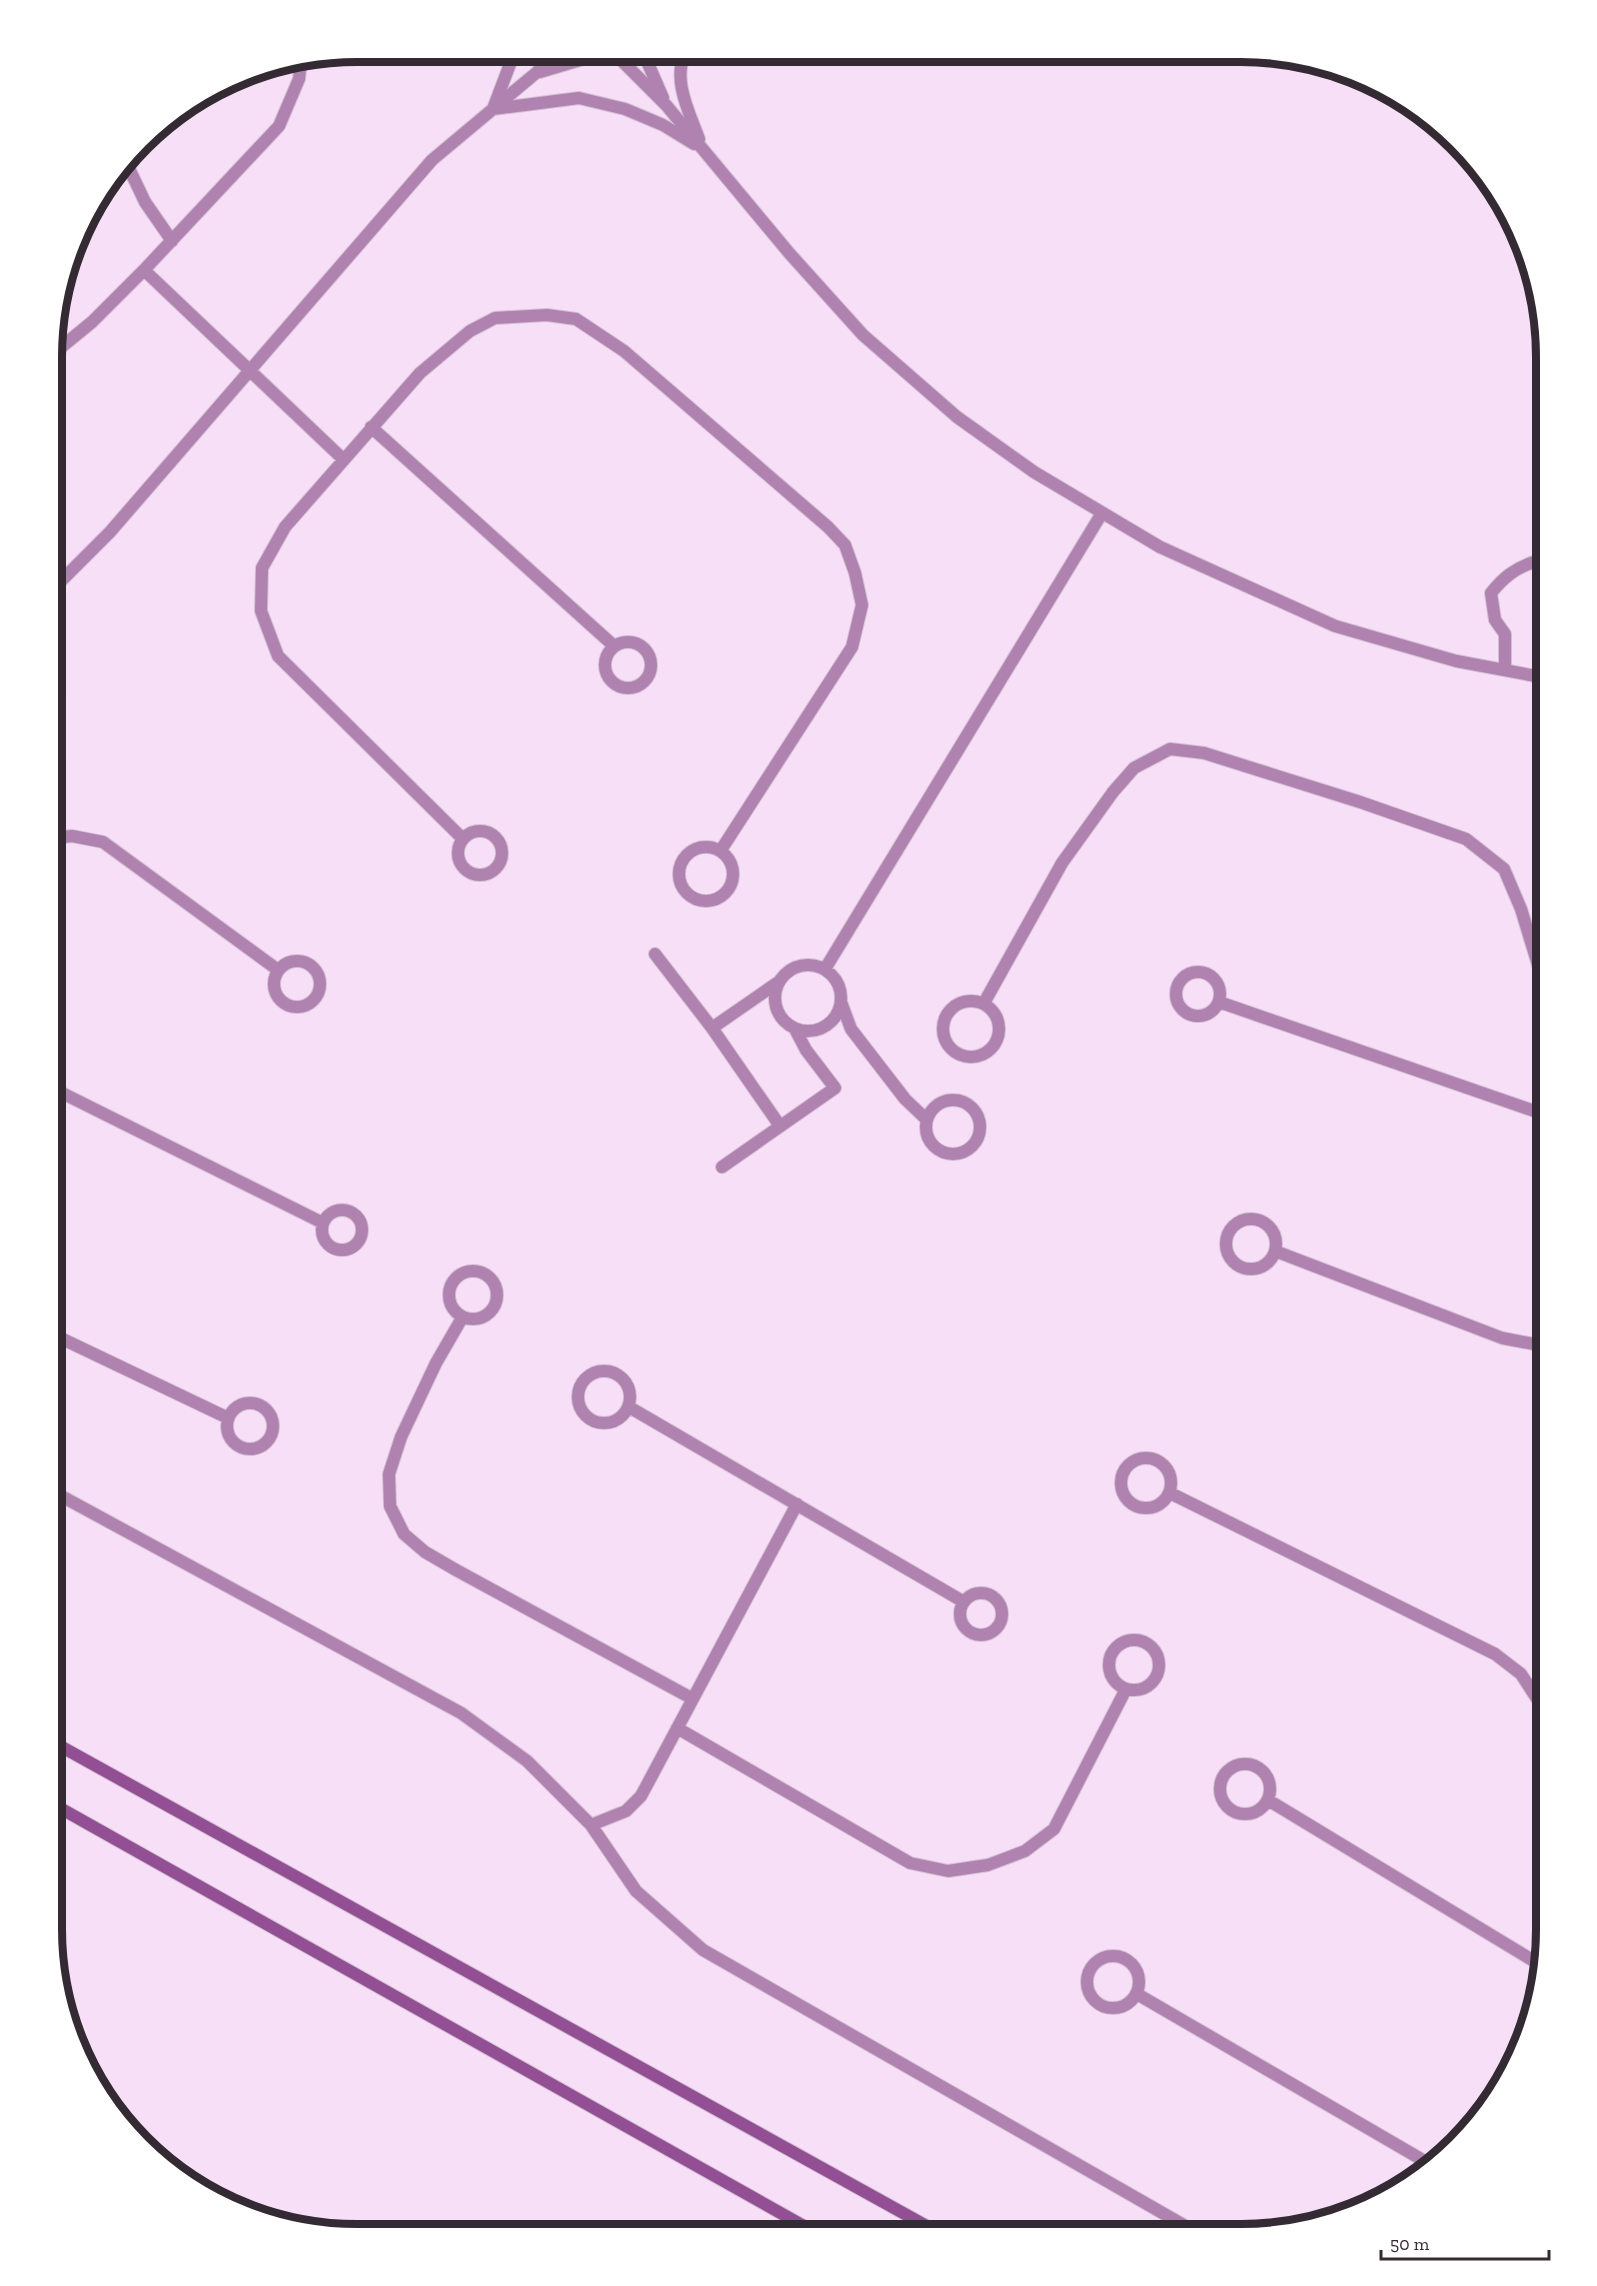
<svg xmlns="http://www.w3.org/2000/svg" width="1597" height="2286" viewBox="0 0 1597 2286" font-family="'Zilla Slab',serif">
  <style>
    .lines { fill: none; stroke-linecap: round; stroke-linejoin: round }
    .service-casing { stroke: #d4bfd4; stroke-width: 14 }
    .minor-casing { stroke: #d4bfd4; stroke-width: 14 }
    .secondary-casing { stroke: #d4bfd4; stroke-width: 14 }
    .service { stroke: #b082b0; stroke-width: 12 }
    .minor { stroke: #b082b0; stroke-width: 12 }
    .secondary { stroke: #924f93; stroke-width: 12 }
    .rim { fill: none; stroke: #332a33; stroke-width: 8 }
  </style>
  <rect width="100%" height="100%" fill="#f7e0f7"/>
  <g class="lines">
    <defs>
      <path id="service" d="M 1505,670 L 1505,634 L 1495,620 L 1491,593 C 1503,578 1515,568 1534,562 L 1541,567 L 1546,573"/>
      <path id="minor" d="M 515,51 L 493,109 L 579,98 L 625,109 L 663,125 L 694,144
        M 613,52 L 666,105 L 790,254 L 863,335 L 957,417 L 1034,472 L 1160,547 L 1335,626 L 1456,661 L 1546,678
        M 643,52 L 663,98
        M 686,52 C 671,78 690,114 699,139
        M 540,72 L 607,52
        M 126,162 L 145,202 L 172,241
        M 144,270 L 279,126 L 299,79 L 301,60
        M 54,349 L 59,349 L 92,322 L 144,270 L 344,460
        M 371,427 L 614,646
        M 53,589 L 110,532 L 432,160 L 536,73 L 559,52
        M605 665a23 23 0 1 1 46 0a23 23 0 1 1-46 0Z
        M458 853a22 22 0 1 1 44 0a22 22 0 1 1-44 0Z
        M 53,838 L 72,836 L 103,842 L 278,970
        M 463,839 L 278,656 L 261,611 L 262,568 L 285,527 L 420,373 L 470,331 L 495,318 L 547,315 L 576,319 L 624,351 L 828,527 L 845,545 L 855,573 L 862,605 L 852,647 L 721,850
        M679 874a27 27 0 1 1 54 0a27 27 0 1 1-54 0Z
        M 655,954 L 712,1028
        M274 984a23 23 0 1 1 46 0a23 23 0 1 1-46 0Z
        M775 998a33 33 0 1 1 66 0a33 33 0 1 1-66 0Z
        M 825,969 L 1102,513
        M1176 994a22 22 0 1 1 44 0a22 22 0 1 1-44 0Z
        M 777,983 L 712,1028 L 780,1126
        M943 1029a28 28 0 1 1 56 0a28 28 0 1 1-56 0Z
        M 841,1002 L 851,1029 L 905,1099 L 927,1120
        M 1219,1002 L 1546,1115
        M 984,1003 L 1062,863 L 1113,792 L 1134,768 L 1170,749 L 1204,753 L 1360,802 L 1466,839 L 1504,869 L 1521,909 L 1539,968 L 1546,1017
        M 52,1088 L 323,1223
        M926 1127a27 27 0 1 1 54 0a27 27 0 1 1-54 0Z
        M 722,1167 L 835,1088 L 806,1050 L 795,1029
        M322 1230a20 20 0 1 1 40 0a20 20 0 1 1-40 0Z
        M1226 1244a25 25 0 1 1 50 0a25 25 0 1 1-50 0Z
        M 1275,1251 L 1502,1338 L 1544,1346
        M449 1295a24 24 0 1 1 48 0a24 24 0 1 1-48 0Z
        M 462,1318 L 436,1363 L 401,1437 L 389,1474 L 390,1506 L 404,1534 L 425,1552 L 456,1570 L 693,1699
        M 52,1334 L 228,1418
        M578 1397a26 26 0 1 1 52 0a26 26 0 1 1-52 0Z
        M227 1426a23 23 0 1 1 46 0a23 23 0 1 1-46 0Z
        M 629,1407 L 964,1602
        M1121 1483a25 25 0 1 1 50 0a25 25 0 1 1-50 0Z
        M 52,1491 L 461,1713 L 527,1761 L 591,1825 L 636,1891 L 703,1950 L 1201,2235
        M 1170,1493 L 1495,1654 L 1521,1674 L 1545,1711
        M 1543,1496 L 1546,1180
        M960 1614a21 21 0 1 1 42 0a21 21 0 1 1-42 0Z
        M1109 1665a25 25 0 1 1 50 0a25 25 0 1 1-50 0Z
        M 677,1728 L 910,1863 L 948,1871 L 988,1865 L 1025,1851 L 1054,1829 L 1126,1689
        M1220 1789a25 25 0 1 1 50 0a25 25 0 1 1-50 0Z
        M 1268,1800 L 1542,1966
        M 591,1825 L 626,1811 L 641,1796 L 797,1504
        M1087 1982a26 26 0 1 1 52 0a26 26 0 1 1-52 0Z
        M 1137,1994 L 1433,2166"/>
      <path id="secondary" d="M 51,1741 L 941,2234
        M 51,1803 L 818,2234"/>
    </defs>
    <use href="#service" class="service-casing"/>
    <use href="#minor" class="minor-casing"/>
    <use href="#secondary" class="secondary-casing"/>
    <use href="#service" class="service"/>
    <use href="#minor" class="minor"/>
    <use href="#secondary" class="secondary"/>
  </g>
  <path d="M0 0H1597V2286H0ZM357 62H1241A295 295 0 0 1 1536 357V1929A295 295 0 0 1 1241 2224H357A295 295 0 0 1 62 1929V357A295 295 0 0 1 357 62Z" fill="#fff" fill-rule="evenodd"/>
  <path class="rim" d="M357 62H1241A295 295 0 0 1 1536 357V1929A295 295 0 0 1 1241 2224H357A295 295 0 0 1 62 1929V357A295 295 0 0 1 357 62Z"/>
  <path d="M1381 2250v9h168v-9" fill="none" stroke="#332a33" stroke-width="3"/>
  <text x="1390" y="2250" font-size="18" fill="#332a33" stroke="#ffffff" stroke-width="4.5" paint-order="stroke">50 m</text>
</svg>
